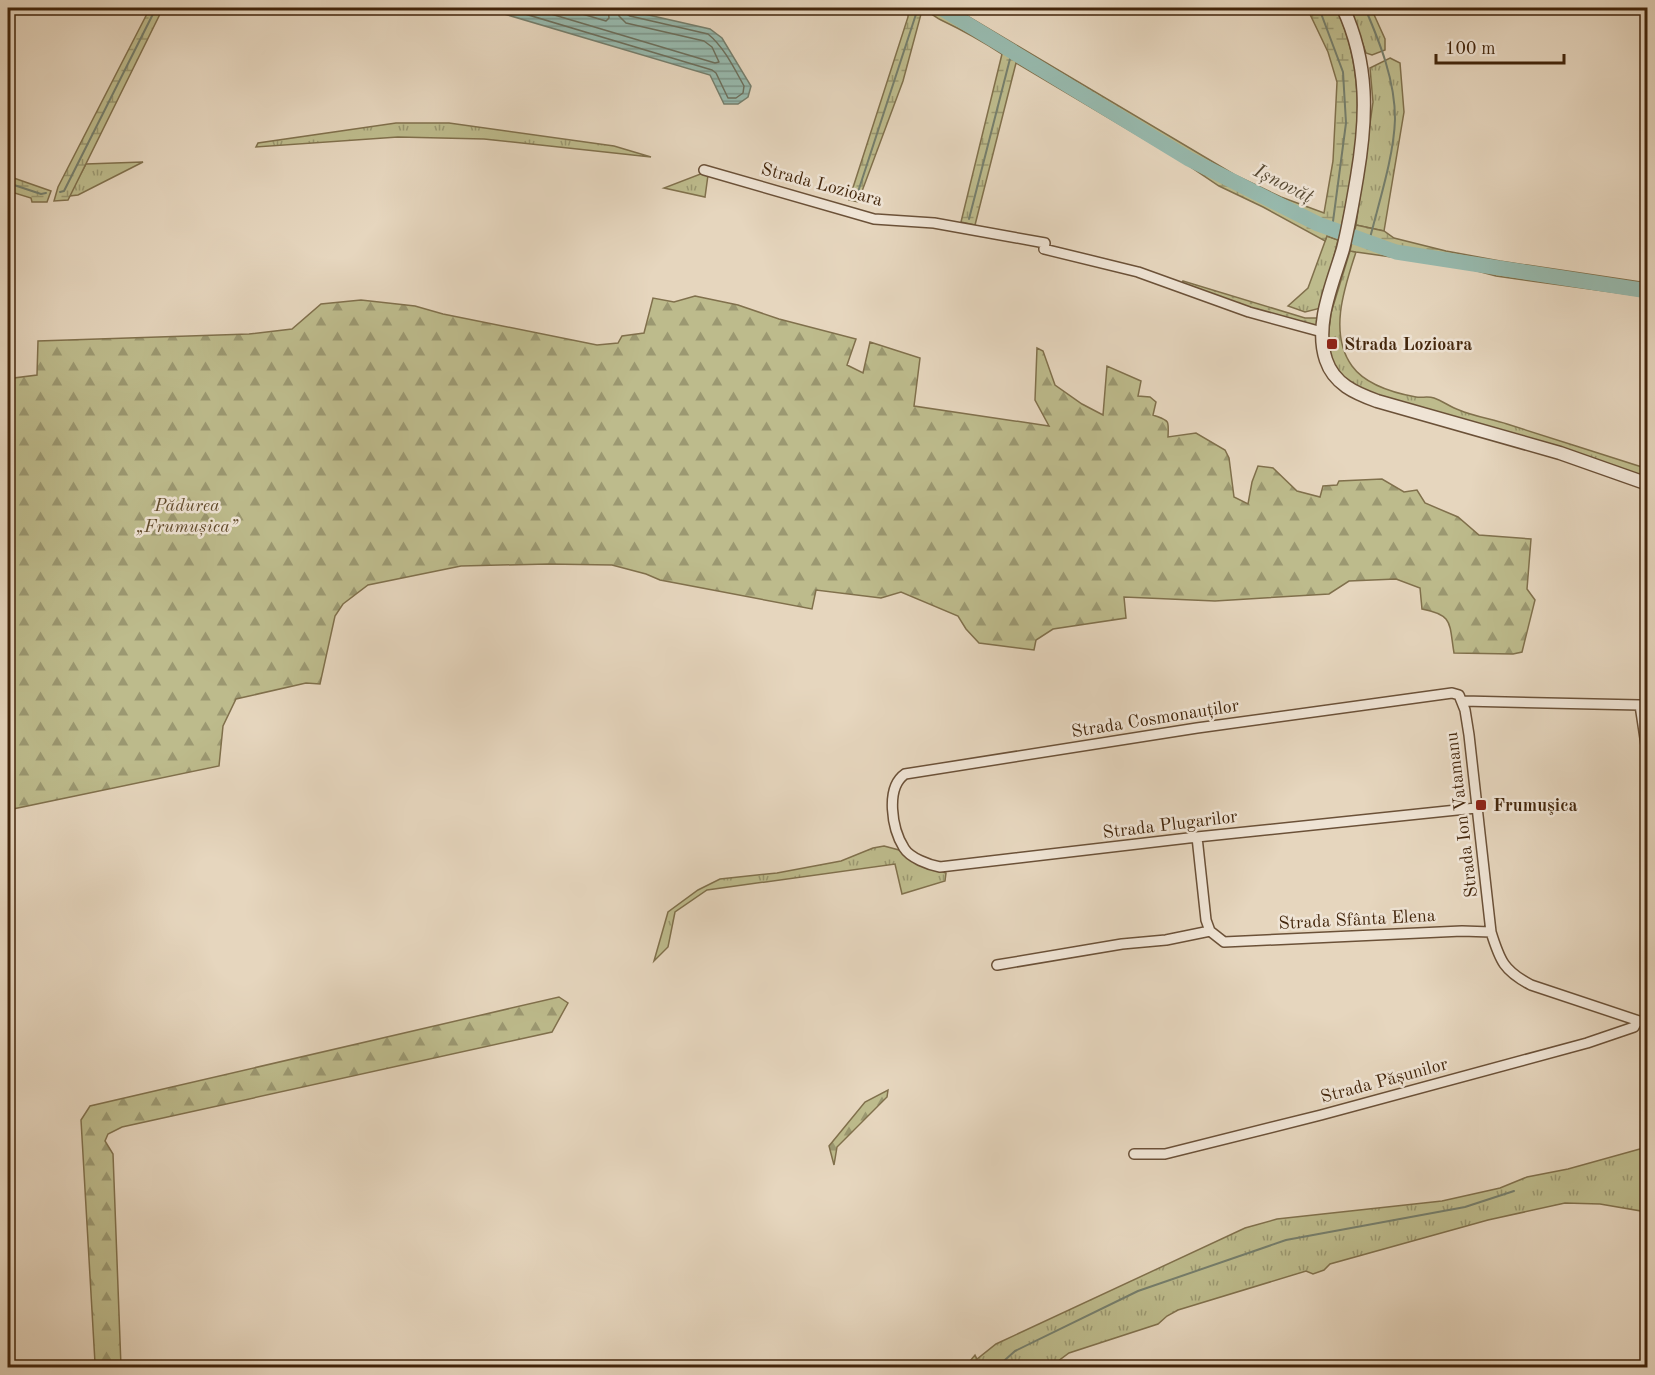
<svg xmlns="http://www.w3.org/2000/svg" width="1655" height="1375" viewBox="0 0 1655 1375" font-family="'Old Standard TT',serif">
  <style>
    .grass { fill: url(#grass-tufts); stroke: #80704c; stroke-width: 1.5 }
    .forest { fill: url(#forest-firs); stroke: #80704c; stroke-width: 1.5 }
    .wetland { fill: url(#wetland-marsh); stroke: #80704c; stroke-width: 1.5 }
    .park { fill: url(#park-dots); stroke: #80704c; stroke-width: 1.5 }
    .water { fill: url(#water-rules); stroke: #757e6c; stroke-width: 1.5 }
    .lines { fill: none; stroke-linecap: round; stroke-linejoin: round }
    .shore { stroke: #6c6f5c; stroke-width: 1.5 }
    .stream { stroke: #757e6c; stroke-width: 2 }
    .river { stroke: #97b9ad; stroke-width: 15 }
    .minor-casing { stroke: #6b5138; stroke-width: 12 }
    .tertiary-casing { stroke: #6b5138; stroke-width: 15 }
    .minor { stroke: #efe4d5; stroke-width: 9 }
    .tertiary { stroke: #efe4d5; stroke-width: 12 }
    .poi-dot { fill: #8f2418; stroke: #efe4d5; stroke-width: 2 }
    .labels { text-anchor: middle; stroke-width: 5; stroke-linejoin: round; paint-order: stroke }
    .street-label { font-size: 18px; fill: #42250b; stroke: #efe4d5 }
    .poi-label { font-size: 18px; font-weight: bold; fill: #42250b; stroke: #efe4d5; text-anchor: start }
    .park-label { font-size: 18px; font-style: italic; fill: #614a2b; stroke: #efe4d5 }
    .water-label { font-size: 20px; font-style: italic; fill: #574a34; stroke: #efe4d5 }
  </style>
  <defs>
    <pattern id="grass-tufts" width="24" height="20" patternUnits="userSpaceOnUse" patternTransform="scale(1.5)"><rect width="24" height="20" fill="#bdbb8c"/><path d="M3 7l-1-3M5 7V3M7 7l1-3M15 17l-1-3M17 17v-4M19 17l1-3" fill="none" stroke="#9b9871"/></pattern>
    <pattern id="forest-firs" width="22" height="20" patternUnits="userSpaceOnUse" patternTransform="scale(1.5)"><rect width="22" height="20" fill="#bdbb8c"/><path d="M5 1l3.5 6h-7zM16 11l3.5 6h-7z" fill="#9b9871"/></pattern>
    <pattern id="wetland-marsh" width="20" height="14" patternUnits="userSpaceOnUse" patternTransform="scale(1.5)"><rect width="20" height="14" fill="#bdbb8c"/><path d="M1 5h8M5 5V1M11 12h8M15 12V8" fill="none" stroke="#9b9871"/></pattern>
    <pattern id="park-dots" width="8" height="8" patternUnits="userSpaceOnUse" patternTransform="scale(1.5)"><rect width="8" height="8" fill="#bdbb8c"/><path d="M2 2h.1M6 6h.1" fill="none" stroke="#9b9871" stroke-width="1.8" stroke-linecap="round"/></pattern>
    <pattern id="water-rules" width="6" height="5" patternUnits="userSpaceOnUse" patternTransform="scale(1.5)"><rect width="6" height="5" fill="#97b9ad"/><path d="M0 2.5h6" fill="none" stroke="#7d968b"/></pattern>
  </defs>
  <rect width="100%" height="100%" fill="#e6d6be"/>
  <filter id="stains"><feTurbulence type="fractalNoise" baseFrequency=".00333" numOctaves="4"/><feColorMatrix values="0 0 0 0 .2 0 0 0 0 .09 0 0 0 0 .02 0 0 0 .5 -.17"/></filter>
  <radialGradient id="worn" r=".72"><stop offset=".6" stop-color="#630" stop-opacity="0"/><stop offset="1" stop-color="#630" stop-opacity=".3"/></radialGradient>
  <path class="grass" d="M 1350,8 L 1371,8 L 1385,39 L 1385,50 L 1372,55 L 1366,53 Z
    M 1390,58 L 1400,63 L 1404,112 L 1384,231 L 1356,225 L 1373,102 L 1370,68 Z
    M 396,123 L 449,123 L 614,146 L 651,157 L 484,139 L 398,137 L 256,147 L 258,143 Z
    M 143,162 L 78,195 L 69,196 L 86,164 Z
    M 703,173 L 708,175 L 705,197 L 664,188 Z
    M 1327,236 L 1338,240 L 1321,308 L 1305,312 L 1288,306 L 1308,288 Z
    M 1350,251 L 1356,252 C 1345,286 1328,333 1352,366 C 1365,384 1394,393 1416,397 C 1422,398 1428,396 1434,398 C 1443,401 1450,407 1459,410 C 1473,416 1491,419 1507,424 C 1553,439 1599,453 1645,468 L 1647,469 L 1647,479 L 1365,393 L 1347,384 L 1331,361 L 1327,346 L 1331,313 Z
    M 884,846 L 899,850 L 921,865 L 946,873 L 945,881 L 902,894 L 895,864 L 707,890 L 675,912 L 668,947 L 654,961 L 668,912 L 698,890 L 720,879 L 777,873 L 841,861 L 873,848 Z
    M 1647,1147 L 1647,1212 L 1600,1204 L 1565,1203 L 1488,1220 L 1330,1264 L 1324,1270 L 1313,1274 L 1306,1271 L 1178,1310 L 1167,1316 L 1158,1324 L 1069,1353 L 1050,1367 L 965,1367 L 975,1355 L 977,1359 L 996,1344 L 1245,1228 L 1277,1219 L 1442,1201 L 1500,1188 L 1527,1177 L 1568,1169 Z"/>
  <path class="forest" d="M 695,296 L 738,305 L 779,319 L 856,339 L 847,365 L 863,373 L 870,342 L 920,358 L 914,406 L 1049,426 L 1035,400 L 1037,348 L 1043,351 L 1055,385 L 1082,404 L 1103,415 L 1107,366 L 1141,381 L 1138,396 L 1150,397 L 1156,402 L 1153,415 C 1169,421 1169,419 1168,437 L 1196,433 L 1225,450 L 1229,458 L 1234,497 L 1248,504 L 1252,482 L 1258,466 L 1273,468 L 1297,491 L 1320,497 L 1323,486 L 1337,485 L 1339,481 L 1382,479 L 1404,492 L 1417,490 L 1425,503 L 1458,517 L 1479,535 L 1531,539 L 1527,589 L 1535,600 L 1522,652 L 1513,654 L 1454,653 C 1449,624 1454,615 1422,609 L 1420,588 L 1396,579 L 1349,581 L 1329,594 L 1215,601 L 1124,597 L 1126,618 L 1053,629 L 1036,640 L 1034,650 L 979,643 L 966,629 L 958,616 L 901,592 L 881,598 L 816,590 L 812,609 L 660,580 L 646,574 L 612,565 L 548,564 L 461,566 L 368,585 L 343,604 L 335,616 L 320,684 L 306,683 L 236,699 L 223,726 L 219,766 L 8,810 L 8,403 L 13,403 L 14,378 L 37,375 L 38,341 L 249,334 L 292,329 L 321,304 L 361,300 L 415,306 L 443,314 L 597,345 L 618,343 L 622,336 L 644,333 L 653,298 L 674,302 Z
    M 559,997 L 568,1003 L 552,1032 L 122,1127 L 108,1134 L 105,1141 L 113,1154 L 121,1367 L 92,1367 L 95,1363 L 81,1120 L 90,1106 Z
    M 888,1090 L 887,1097 L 837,1147 L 834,1165 L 829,1146 L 865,1102 Z"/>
  <path class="wetland" d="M 150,8 L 163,8 L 68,200 L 54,201 L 58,187 Z
    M 908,8 L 954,8 L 1235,175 L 1281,197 L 1324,213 L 1333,161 L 1337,82 L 1328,52 L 1307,8 L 1336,8 C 1371,80 1357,165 1338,240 L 1327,236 L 1325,241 L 1263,207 L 1219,186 L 1183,162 L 1016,63 L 975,225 L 961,222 L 1002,54 C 982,41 962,30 941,20 C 935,17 930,12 924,10 L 921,14 L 903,81 L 858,202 L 849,200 L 908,17 Z
    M 8,176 L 51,191 L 47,202 L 32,202 L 31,198 L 8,191 Z
    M 1356,225 L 1384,231 L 1394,238 L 1446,251 L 1500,261 L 1647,283 L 1647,297 L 1496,276 L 1462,267 L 1356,252 L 1350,251 Z"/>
  <path class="park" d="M 1183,281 L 1305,318 L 1320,318 L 1318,327 L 1251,309 L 1182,284 Z"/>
  <path class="water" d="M 484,8 L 618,8 L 710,29 L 722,38 L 751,86 L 748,97 L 738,104 L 724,104 L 710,75 Z"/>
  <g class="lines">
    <path class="shore" d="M 505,8 L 712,70 L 716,73 L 728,98 L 736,98 L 743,93 L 744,86 C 734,68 724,47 708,34 L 630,16 L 625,13 L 624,8
      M 531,8 L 715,63 L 719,62 L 712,47 L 704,41 L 626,23 L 619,16 L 617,8
      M 562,8 L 606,21 L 609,18 L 608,8"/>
    <path class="stream" d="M 1319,8 L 1343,72 L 1346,123 L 1332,229
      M 1365,8 C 1380,43 1395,80 1395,119 C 1394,157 1378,205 1369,242
      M 8,183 L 41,194 L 46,193
      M 60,192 L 64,191 L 156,8
      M 856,198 L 918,8
      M 969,219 L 1012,51
      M 996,1368 L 1015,1351 L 1138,1291 L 1286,1240 L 1465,1207 L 1514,1191"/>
    <path class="river" d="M 941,8 L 1189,159 L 1318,224 L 1396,252 L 1648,291"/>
    <defs>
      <path id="minor" d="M 704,170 L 874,219 L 934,223 L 1045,243 L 1044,249 L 1138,272 L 1249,312 L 1322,332
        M 1463,701 L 1640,705 L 1648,758
        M 1476,808 L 1197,837 L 940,867 C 929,865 910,858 904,848 C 892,829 885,788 905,774 L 1197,728 L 1452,693 L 1459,695 L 1465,710 L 1469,735 L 1491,932 C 1500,961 1504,971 1531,985 L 1648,1024
        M 1197,837 L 1206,920 L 1210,931 L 1224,942 L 1462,931 L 1491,932
        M 997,965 L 1122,944 L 1166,940 L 1210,931
        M 1134,1154 L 1165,1154 L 1321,1115 L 1587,1043 L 1634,1027 L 1637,1021"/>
      <path id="tertiary" d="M 1343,8 C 1369,64 1367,118 1357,177 C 1353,201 1349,225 1343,249 C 1333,283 1314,324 1326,360 C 1334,384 1355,393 1377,401 L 1560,453 L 1648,484"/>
    </defs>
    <use href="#minor" class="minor-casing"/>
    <use href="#tertiary" class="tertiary-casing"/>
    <use href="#minor" class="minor"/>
    <use href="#tertiary" class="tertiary"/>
  </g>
  <g class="poi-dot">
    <rect x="1326" y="338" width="12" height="12" rx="3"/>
    <rect x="1475" y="799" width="12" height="12" rx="3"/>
  </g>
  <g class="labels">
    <g class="street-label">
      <text transform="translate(822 184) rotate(15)" y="6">Strada Lozioara</text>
      <text transform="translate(1155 718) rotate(-9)" y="6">Strada Cosmonauților</text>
      <text transform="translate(1461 815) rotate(-97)" y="6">Strada Ion Vatamanu</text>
      <text transform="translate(1170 824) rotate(-7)" y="6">Strada Plugarilor</text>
      <text transform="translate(1357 919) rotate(-3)" y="6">Strada Sfânta Elena</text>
      <text transform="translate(1384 1080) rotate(-15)" y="6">Strada Pășunilor</text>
    </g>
    <g class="poi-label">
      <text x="1344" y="350">Strada Lozioara</text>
      <text x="1493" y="811">Frumuşica</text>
    </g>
    <g class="park-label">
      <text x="187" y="511">Pădurea<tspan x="187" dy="21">„Frumușica”</tspan></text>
    </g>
    <g class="water-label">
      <text transform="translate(1284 183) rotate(27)" y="7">Ișnovăț</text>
    </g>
  </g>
  <rect width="1655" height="1375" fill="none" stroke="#e6d6be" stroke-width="30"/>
  <rect x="9" y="9" width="1637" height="1357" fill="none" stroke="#42250b" stroke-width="3"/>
  <rect x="15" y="15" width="1625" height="1345" fill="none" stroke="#42250b" stroke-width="1.5"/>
  <path d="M1436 54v9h128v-9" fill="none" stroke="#42250b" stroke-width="3"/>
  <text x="1445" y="54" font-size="18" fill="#42250b" stroke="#efe4d5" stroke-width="4.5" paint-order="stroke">100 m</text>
  <rect width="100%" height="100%" filter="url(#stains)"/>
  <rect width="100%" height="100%" fill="url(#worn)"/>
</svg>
